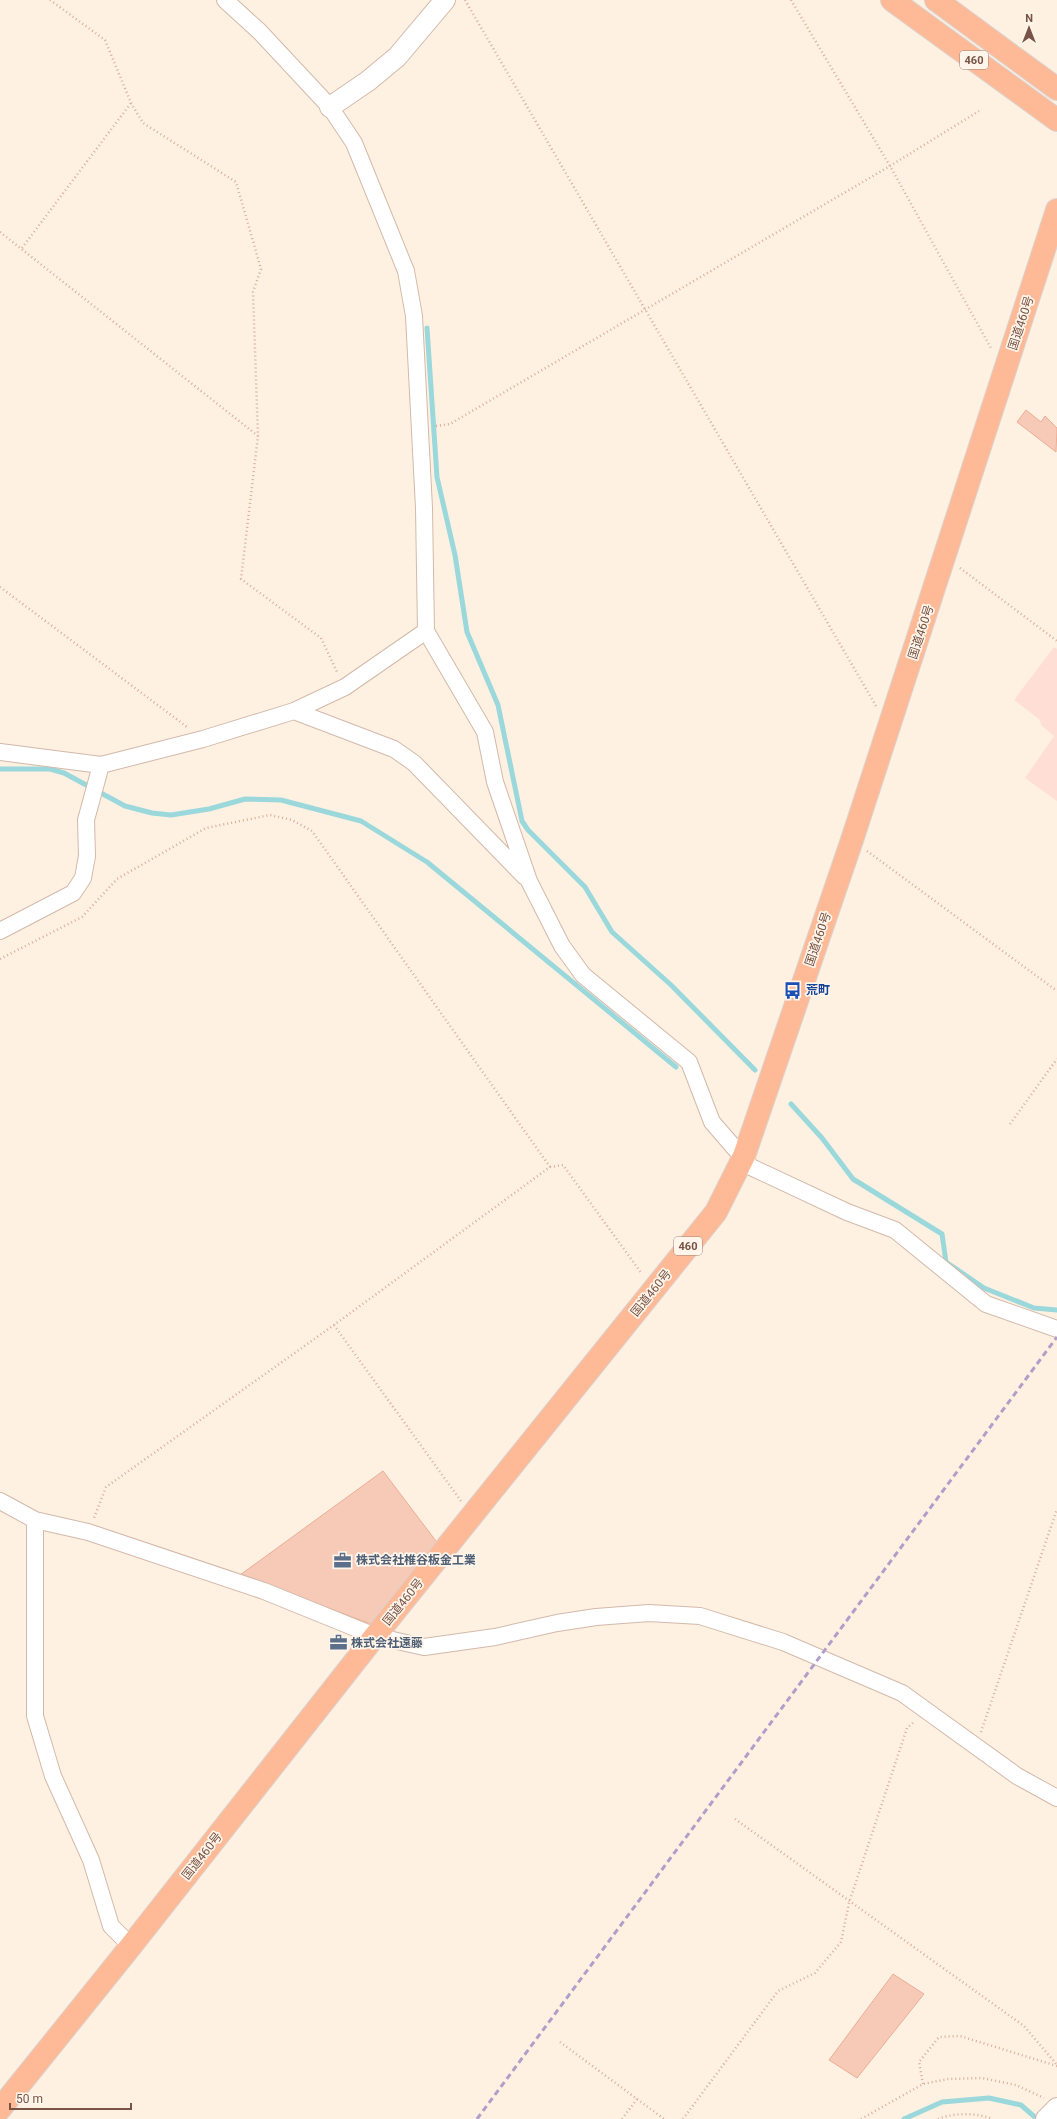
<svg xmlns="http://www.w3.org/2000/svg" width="1057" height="2119" viewBox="0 0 1057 2119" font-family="Roboto,'Noto Sans JP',sans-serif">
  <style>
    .commercial { fill: #ffded5 }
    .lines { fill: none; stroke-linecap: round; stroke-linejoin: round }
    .stream { stroke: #9ad8dc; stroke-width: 5 }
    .building { fill: #f6cab7; stroke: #ebae96 }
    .minor-casing { stroke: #d3b9aa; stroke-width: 18 }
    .tertiary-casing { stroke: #d3b9aa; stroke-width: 22 }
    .trunk-casing { stroke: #dcd2cf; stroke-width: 24 }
    .path { stroke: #dbad9a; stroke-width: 2.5; stroke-dasharray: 1 3; stroke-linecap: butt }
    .minor { stroke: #fff; stroke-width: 16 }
    .tertiary { stroke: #fff; stroke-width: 20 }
    .trunk { stroke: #feba96; stroke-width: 22 }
    .rail { stroke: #b29fc9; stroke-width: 3; stroke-dasharray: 6 4; stroke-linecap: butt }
    .labels { text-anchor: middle; stroke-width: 3.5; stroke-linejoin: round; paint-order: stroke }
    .shield { fill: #fff5ea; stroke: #a08477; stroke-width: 1 }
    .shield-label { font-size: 11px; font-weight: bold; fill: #785346 }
    .street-label { font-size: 12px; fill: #785346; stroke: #fff5ea }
    .transit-label { font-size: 12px; font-weight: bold; fill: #164399; stroke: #fff5ea; text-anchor: start }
    .service-label { font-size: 12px; font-weight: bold; fill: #4e5e75; stroke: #fff5ea; text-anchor: start }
  </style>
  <rect width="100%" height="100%" fill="#fef1e2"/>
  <path class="commercial" d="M 1054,647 L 1057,649 L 1057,801 L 1025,778 L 1054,736 L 1041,725 L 1040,720 L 1014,700 Z"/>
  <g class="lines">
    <path class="stream" d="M 427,328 L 437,477 L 455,555 L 467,632 L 498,705 L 522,821 L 528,830 L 585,887 L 612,932 L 671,985 L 755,1070
      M 0,769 L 50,769 L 64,773 L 125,806 L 152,813 L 171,815 L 209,809 L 245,799 L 281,800 L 361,821 L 427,862 L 676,1067
      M 791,1104 L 822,1138 L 853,1179 L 942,1234 L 946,1262 L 984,1288 L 1034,1308 L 1057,1310
      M 904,2119 L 942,2102 L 989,2098 L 1021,2105 L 1037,2119"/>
  </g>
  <path class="building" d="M 1026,410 L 1041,422 L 1045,416 L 1057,428 L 1056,452 L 1017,422 Z
    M 383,1471 L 439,1545 L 371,1624 L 240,1575 Z
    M 893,1974 L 924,1994 L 857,2078 L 829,2060 Z"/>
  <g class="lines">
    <defs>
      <path id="minor" d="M 225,0 L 259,31 L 330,107 L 354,143 L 406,271 L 414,316 L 424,508 L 426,631 L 485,732 L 495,782 L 529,881 L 562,946 L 583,975 L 689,1062 L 712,1122 L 751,1167 L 847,1212 L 895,1230 L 986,1304 L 1057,1329
        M 294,711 L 394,749 L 414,763 L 525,877
        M 0,752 L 101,765 L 203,739 L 294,711 L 345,687 L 426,631
        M 0,931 L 73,893 L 83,878 L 87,856 L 86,820 L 101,765
        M 0,1501 L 35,1520 L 88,1532 L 264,1591 L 375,1636 L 424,1647 L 495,1637 L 557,1623 L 596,1617 L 649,1613 L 700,1616 L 783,1642 L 902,1693 L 1017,1776 L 1057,1798
        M 35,1520 L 35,1716 L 53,1776 L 91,1860 L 111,1926 L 131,1946"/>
      <path id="tertiary" d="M 330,107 L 368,81 L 397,57 L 445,0
        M 1046,2119 L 1057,2108"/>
      <path id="trunk" d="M 892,0 L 1057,120
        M 936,0 L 1057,89
        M 0,2109 L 131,1946 L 375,1636 L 716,1212 L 744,1156 L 852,840 L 1057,210"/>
    </defs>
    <use href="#minor" class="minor-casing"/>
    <use href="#tertiary" class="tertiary-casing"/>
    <use href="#trunk" class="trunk-casing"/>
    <path class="path" d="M 50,0 L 105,40 L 131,103 L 143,123 L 236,182 L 261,269 L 253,292 L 258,436 L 241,579 L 321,638 L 338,674
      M 465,0 L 876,706
      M 791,0 L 890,166 L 992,350
      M 0,232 L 258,436
      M 22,248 L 131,103
      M 436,426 L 450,424 L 890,166 L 979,111
      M 960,568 L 1057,641
      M 0,587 L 187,727
      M 867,851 L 1057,991
      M 0,959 L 82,917 L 117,879 L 206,828 L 270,815 L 292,820 L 312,831 L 550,1167 L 334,1325 L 106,1487 L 94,1518
      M 1010,1124 L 1057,1059
      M 550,1167 L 563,1165 L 642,1274
      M 334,1325 L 461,1501
      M 981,1732 L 1057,1509
      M 735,1819 L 1024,2026 L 1057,2065
      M 560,2042 L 664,2119
      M 923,2084 L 919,2062 L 939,2037 L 960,2036 L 1057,2066
      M 622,2119 L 637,2099
      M 683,2119 L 778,1991 L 815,1973 L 841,1942 L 849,1903 L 907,1728 L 915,1721
      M 861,2119 L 923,2084 L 948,2079 L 982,2078 L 1016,2085 L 1044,2098
      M 938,2119 C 956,2112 976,2113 993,2119"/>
    <use href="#minor" class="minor"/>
    <use href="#tertiary" class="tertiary"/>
    <use href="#trunk" class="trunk"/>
    <path class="rail" d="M 477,2119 L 1057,1337"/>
  </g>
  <defs>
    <symbol id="bus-bare" viewBox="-9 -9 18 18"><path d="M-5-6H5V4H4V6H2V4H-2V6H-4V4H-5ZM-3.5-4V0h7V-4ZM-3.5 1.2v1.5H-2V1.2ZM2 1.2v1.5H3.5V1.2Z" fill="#1a4fb4" stroke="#fff5ea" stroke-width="2.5" paint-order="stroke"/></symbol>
    <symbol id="office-bare" viewBox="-9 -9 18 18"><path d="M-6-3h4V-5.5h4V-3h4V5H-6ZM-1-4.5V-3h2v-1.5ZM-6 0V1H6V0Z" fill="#5c6f8a" stroke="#fff5ea" stroke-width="2.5" paint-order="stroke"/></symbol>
  </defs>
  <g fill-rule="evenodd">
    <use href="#bus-bare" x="780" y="978" width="25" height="25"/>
    <use href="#office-bare" x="330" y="1548" width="25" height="25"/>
    <use href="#office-bare" x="326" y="1630" width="25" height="25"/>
  </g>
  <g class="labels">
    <g class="shield">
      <rect x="960" y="51" width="28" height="18" rx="3"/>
      <rect x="674" y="1237" width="28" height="18" rx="3"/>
    </g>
    <g class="shield-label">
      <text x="974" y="64">460</text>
      <text x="688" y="1250">460</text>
    </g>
    <g class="street-label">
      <text transform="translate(1021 323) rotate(-72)" y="4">国道460号</text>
      <text transform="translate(921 632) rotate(-72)" y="4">国道460号</text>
      <text transform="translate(818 939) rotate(-71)" y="4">国道460号</text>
      <text transform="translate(651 1293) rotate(-51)" y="4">国道460号</text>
      <text transform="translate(403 1602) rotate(-51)" y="4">国道460号</text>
      <text transform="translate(202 1856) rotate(-52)" y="4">国道460号</text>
    </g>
    <g class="transit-label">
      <text x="806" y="994">荒町</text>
    </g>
    <g class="service-label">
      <text x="356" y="1564">株式会社椎谷板金工業</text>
      <text x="351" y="1647">株式会社遠藤</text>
    </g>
  </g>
  <g transform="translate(1029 28)" stroke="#fff5ea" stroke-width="3" paint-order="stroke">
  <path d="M0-3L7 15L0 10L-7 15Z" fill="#785346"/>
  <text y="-6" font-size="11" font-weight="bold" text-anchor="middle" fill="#785346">N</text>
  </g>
  <path d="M10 2103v6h121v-6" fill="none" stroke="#785346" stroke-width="2"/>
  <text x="16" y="2103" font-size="12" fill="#785346" stroke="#fff5ea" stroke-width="3" paint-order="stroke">50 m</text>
</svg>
